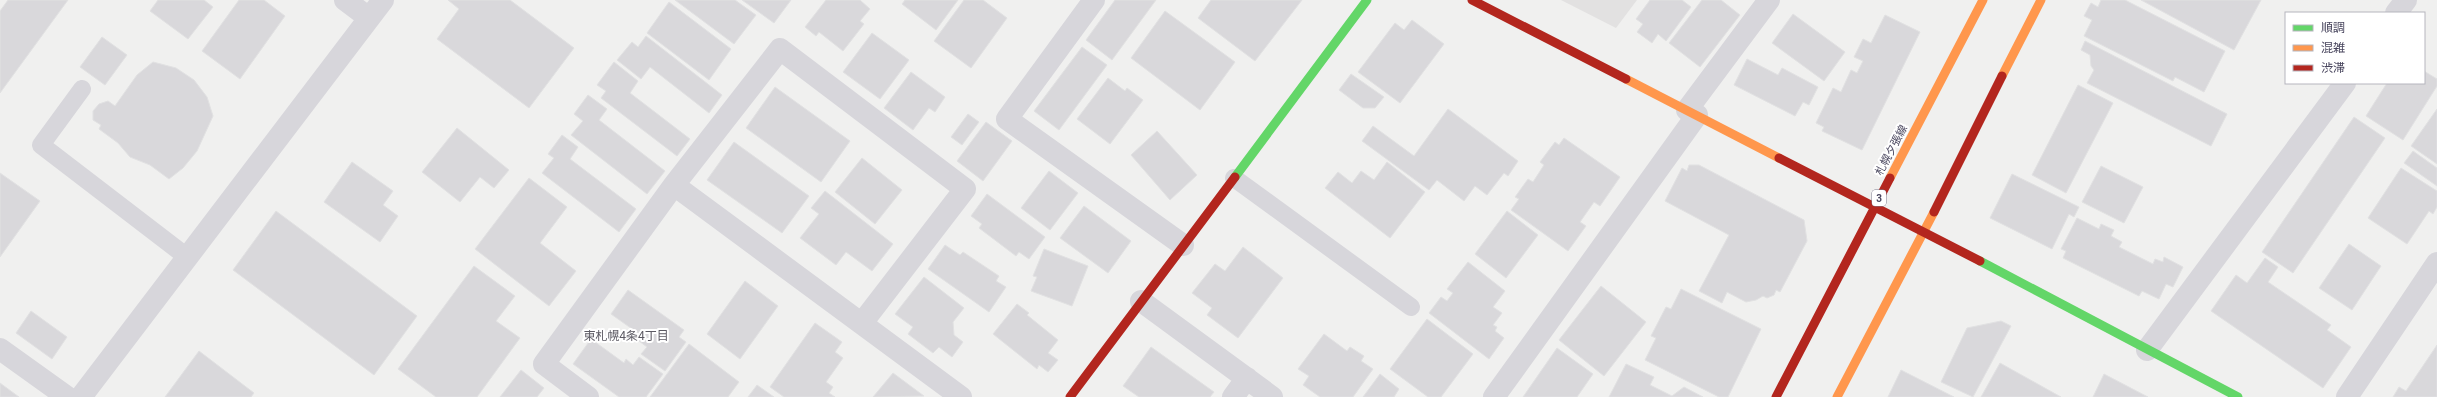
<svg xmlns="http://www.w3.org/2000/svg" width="2437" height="397" viewBox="0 0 2437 397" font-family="Roboto,'Noto Sans JP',sans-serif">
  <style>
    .education { fill: #e2e1e1 }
    .building { fill: #d9d8db; stroke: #e1e1e2 }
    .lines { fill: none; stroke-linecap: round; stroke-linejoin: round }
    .lane { stroke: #d7d6db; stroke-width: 18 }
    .street { stroke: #d7d6db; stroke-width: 22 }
    .fast { stroke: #63d668; stroke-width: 9 }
    .slow { stroke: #ff974d; stroke-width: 9 }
    .jam { stroke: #b3261e; stroke-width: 9 }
    .labels { text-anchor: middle; stroke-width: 4; stroke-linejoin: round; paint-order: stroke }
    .shield { fill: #fff; stroke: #7f7d8e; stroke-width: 1 }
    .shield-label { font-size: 10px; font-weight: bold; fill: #48455d }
    .street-label { font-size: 11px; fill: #48455d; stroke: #fff }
    .neighbourhood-label { font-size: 12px; fill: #5c5a63; stroke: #fff }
  </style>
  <rect width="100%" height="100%" fill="#f0f0ef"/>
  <path class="education" d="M 1561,0 L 1637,0 L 1616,28 Z"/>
  <path class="building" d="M 8,0 L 68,0 L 0,93 L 0,11 Z
    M 158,0 L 204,0 L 213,7 L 188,39 L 150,11 Z
    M 239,0 L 264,0 L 285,16 L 240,79 L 202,51 Z
    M 448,0 L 510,0 L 574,48 L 529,108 L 437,39 L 459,9 Z
    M 675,0 L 735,0 L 756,15 L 734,44 Z
    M 742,0 L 791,0 L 774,23 Z
    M 826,0 L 860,0 L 870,9 L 860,21 L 864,24 L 843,51 L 819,32 L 816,36 L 805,27 Z
    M 905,0 L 958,0 L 936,30 L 902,4 Z
    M 964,0 L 983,0 L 1007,18 L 971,68 L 934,41 Z
    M 1115,0 L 1156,0 L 1112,60 L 1086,40 Z
    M 1211,0 L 1302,0 L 1255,61 L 1198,18 Z
    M 1650,0 L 1682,0 L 1691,7 L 1666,41 L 1658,34 L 1652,43 L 1637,32 L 1643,24 L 1636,19 Z
    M 1702,0 L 1721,0 L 1740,15 L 1700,67 L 1669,43 Z
    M 2101,0 L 2125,0 L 2225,51 L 2204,92 L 2175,77 L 2173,81 L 2084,36 L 2092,20 L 2084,16 L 2091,3 L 2098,7 Z
    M 2141,0 L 2261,0 L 2234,50 Z
    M 669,2 L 731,49 L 709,80 L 647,33 Z
    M 1165,11 L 1235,62 L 1200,110 L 1131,58 Z
    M 1793,14 L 1845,52 L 1824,81 L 1772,43 Z
    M 1885,15 L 1920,32 L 1862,150 L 1822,131 L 1824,127 L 1816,123 L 1833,88 L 1841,92 L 1851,70 L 1857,73 L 1863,61 L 1854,57 L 1863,39 L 1871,43 Z
    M 1412,20 L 1444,44 L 1400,103 L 1358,72 L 1395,23 L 1404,30 Z
    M 872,33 L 909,60 L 880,99 L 843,72 Z
    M 646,36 L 722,95 L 709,113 L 650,67 L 641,79 L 617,60 L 632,42 L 638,47 Z
    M 102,37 L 127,55 L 105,85 L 80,67 Z
    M 2085,41 L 2227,114 L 2211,146 L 2087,83 L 2094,70 L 2091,66 L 2090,55 L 2081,50 Z
    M 1082,47 L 1107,65 L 1059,130 L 1034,111 Z
    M 1747,59 L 1778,75 L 1782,68 L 1818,87 L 1809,105 L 1803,102 L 1795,116 L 1734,85 Z
    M 153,62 L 176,68 L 194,80 L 207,97 L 213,116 L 197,151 L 183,168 L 169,179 L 150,165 L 130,157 L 118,143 L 99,129 L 101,125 L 93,120 L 93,111 L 99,104 L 108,101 L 115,106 L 137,75 Z
    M 614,62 L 638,81 L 630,93 L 690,139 L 677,156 L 601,98 L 606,91 L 597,85 Z
    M 2424,71 L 2437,79 L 2437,86 L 2403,140 L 2366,116 L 2387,83 L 2424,83 Z
    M 911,72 L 945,97 L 935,112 L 929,108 L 913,130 L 884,108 Z
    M 1351,74 L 1384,97 L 1375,108 L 1363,108 L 1339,90 Z
    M 1108,78 L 1125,91 L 1127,88 L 1143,100 L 1110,144 L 1077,119 Z
    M 2078,85 L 2113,103 L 2066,193 L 2032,175 Z
    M 775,87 L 850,141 L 821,182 L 746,128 Z
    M 588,95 L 607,109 L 599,120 L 665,171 L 647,194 L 571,135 L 583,121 L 574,114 Z
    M 1448,109 L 1518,161 L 1508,176 L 1504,173 L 1487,195 L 1475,186 L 1464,201 L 1437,180 L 1429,190 L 1362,141 L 1373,126 L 1414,156 Z
    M 2437,109 L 2437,164 L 2411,146 Z
    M 968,114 L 979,122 L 962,145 L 951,137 Z
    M 2354,117 L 2385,138 L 2293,273 L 2262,252 Z
    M 986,122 L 1012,141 L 983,181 L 957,161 Z
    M 457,128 L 509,170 L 494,188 L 480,177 L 460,202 L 422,172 Z
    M 1157,131 L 1197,175 L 1170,200 L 1131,155 Z
    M 562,135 L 578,147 L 570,159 L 636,209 L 619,232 L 542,173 L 554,158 L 548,154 Z
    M 1564,138 L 1620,177 L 1600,206 L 1594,202 L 1580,222 L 1586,226 L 1568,251 L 1511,210 L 1519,199 L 1515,197 L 1528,179 L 1533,182 L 1544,165 L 1540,162 L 1555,142 L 1559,145 Z
    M 734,142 L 809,196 L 782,233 L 707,180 Z
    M 2413,151 L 2437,168 L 2437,186 L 2404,163 Z
    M 862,158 L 902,190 L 875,224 L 835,192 Z
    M 352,162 L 393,191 L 383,205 L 398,216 L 380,242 L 324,202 Z
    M 1387,162 L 1425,192 L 1390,238 L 1325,188 L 1338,172 L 1352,183 L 1361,171 L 1374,180 Z
    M 1689,165 L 1699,165 L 1804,220 L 1807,241 L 1780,292 L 1776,290 L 1774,295 L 1767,298 L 1763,296 L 1756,300 L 1746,302 L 1727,292 L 1722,303 L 1699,291 L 1729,235 L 1665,201 L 1682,168 L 1687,171 Z
    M 2101,166 L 2143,187 L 2124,223 L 2082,202 Z
    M 2401,168 L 2437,191 L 2437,207 L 2433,214 L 2429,211 L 2407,244 L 2368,218 Z
    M 1049,171 L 1078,193 L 1050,230 L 1021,208 Z
    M 0,173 L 40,201 L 0,257 Z
    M 2012,174 L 2079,207 L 2074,217 L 2069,214 L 2052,249 L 1990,218 Z
    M 529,178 L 567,207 L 540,243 L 576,271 L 549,306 L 475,249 Z
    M 825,191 L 893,244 L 872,271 L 846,252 L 836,265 L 800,238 L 819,214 L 811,208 Z
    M 987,194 L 1045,237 L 1029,259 L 1019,252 L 1016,256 L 979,228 L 982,224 L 971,216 Z
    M 1084,206 L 1131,241 L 1108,273 L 1060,238 Z
    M 276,211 L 417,316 L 374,375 L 233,270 Z
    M 1507,211 L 1538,235 L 1506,278 L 1475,254 Z
    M 2077,218 L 2099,229 L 2101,224 L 2114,230 L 2111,236 L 2122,242 L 2119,247 L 2153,264 L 2155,259 L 2163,262 L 2164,257 L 2183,267 L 2173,287 L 2166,284 L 2159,299 L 2142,291 L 2139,296 L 2063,258 L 2066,251 L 2061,249 Z
    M 2349,244 L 2381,266 L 2352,310 L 2319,288 Z
    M 945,245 L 960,255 L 963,252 L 999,276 L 996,281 L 1006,287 L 989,312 L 928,269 Z
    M 1243,247 L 1283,278 L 1238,338 L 1207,315 L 1212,308 L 1192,293 L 1215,264 L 1225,271 Z
    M 1044,249 L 1088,266 L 1072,306 L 1031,291 L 1037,277 L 1033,276 Z
    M 2265,258 L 2278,267 L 2268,282 L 2331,325 L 2327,330 L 2351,347 L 2323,388 L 2211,311 L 2236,275 L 2247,283 Z
    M 1468,262 L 1505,291 L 1493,307 L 1502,313 L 1493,325 L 1497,327 L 1495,331 L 1504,338 L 1489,359 L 1429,313 L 1441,297 L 1447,301 L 1453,293 L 1447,289 Z
    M 474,266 L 515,296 L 496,321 L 520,338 L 477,397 L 436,397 L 398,369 Z
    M 924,277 L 964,308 L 953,322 L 954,335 L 963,342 L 952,357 L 939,347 L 933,353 L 908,334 L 913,327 L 895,314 Z
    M 745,281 L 778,306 L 740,359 L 707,334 Z
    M 1601,286 L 1646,322 L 1604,376 L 1559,340 Z
    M 1681,289 L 1761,329 L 1728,397 L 1719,397 L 1645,360 L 1656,338 L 1651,336 L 1666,307 L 1671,309 Z
    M 628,290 L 684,330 L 679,337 L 686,342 L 665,371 L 641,354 L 647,347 L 639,341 L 642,336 L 611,314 Z
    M 1017,304 L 1029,313 L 1027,315 L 1058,340 L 1048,353 L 1058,360 L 1048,372 L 1039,365 L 1037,369 L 993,334 Z
    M 31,311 L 67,337 L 52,359 L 16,333 Z
    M 1427,319 L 1473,354 L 1441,397 L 1428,397 L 1390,369 Z
    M 2001,321 L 2011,326 L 1973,397 L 1941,382 L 1967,328 Z
    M 815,323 L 842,342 L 835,352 L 843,358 L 826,382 L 833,387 L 829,393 L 835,397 L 784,397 L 770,387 Z
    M 1324,334 L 1347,351 L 1350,347 L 1364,356 L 1361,361 L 1373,369 L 1353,397 L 1320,397 L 1303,385 L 1309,376 L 1298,369 Z
    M 591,339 L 624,363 L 626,359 L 633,365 L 639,357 L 663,374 L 646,397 L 619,397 L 573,364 Z
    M 689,344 L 739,382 L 728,397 L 650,397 Z
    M 2437,345 L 2437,397 L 2393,397 L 2399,387 L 2406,391 Z
    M 1151,347 L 1214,392 L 1210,397 L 1139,397 L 1123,386 Z
    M 1557,348 L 1593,374 L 1577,397 L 1523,397 Z
    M 199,351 L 254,393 L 251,397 L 165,397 Z
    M 2000,363 L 2061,397 L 1981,397 Z
    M 1626,364 L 1654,377 L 1650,385 L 1672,396 L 1684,387 L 1703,397 L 1609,397 Z
    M 521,370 L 544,388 L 537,397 L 500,397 Z
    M 1901,370 L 1954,397 L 1888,397 Z
    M 893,373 L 924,396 L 873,397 Z
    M 1380,374 L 1399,389 L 1394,397 L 1363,397 Z
    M 2104,374 L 2148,397 L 2093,397 Z
    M 0,383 L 19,397 L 0,397 Z
    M 757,385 L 774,397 L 748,397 Z"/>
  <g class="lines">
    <path class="lane" d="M 82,89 L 41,145 L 187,257
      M 1234,178 L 1411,307"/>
    <path class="street" d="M 345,0 L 369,18
      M 1094,0 L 1007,119 L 1183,245
      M 2396,13 L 2406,0
      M 1687,110 L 1769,0
      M 674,185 L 961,397
      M 1141,301 L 1272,397
      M 0,349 L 67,397
      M 2147,350 L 2345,83
      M 81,397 L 383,0
      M 588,397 L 544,364 L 674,185 L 780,49 L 965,189 L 862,323
      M 1233,397 L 1247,378
      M 1494,397 L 1697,115
      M 2347,397 L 2437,263"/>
    <path class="fast" d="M 1235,177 L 1367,0
      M 1980,261 L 2238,397"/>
    <path class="slow" d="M 2002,76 L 2041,0
      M 1626,79 L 1779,158
      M 1890,178 L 1983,0
      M 1837,397 L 1934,212"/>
    <path class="jam" d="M 1472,0 L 1626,79
      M 1779,158 L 1980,261
      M 1934,212 L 2002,76
      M 1070,397 L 1235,177
      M 1776,397 L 1890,178"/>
  </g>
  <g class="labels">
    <rect class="shield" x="1872" y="190" width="14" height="16" rx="3"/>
    <g class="shield-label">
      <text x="1879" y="202">3</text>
    </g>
    <g class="street-label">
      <text transform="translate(1891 150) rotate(-62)" y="4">札幌夕張線</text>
    </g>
    <g class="neighbourhood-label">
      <text x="626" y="340">東札幌4条4丁目</text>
    </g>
  </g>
  <rect x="2285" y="12" width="140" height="72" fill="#ffffff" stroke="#b6b5be"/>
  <rect x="2293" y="25" width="20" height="6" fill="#63d668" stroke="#b6b5be"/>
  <text x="2321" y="32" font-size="12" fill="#48455d">順調</text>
  <rect x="2293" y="45" width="20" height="6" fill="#ff974d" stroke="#b6b5be"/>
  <text x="2321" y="52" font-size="12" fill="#48455d">混雑</text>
  <rect x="2293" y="65" width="20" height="6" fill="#b3261e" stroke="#b6b5be"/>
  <text x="2321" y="72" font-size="12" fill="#48455d">渋滞</text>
</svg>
